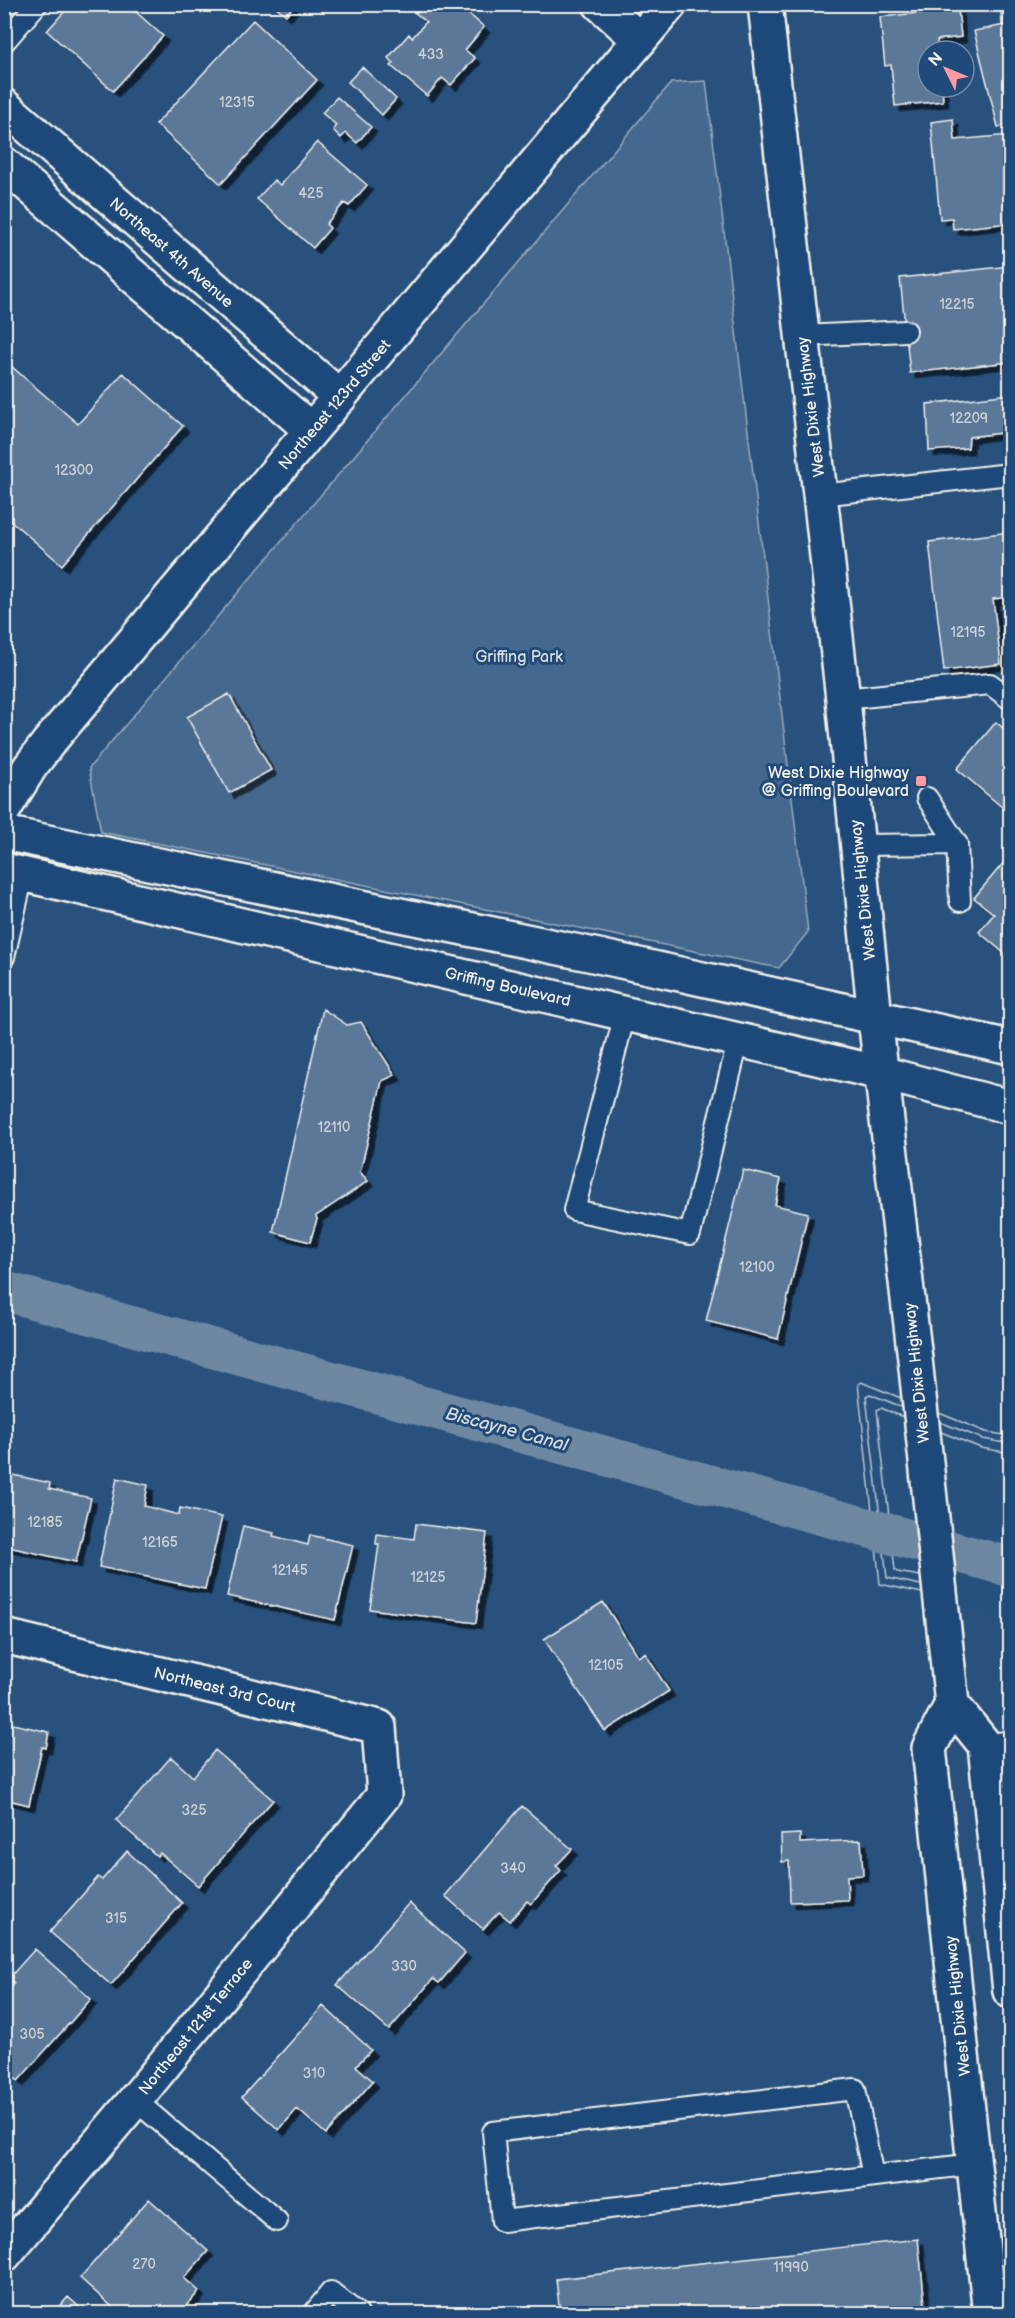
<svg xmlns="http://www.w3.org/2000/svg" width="1015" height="2318" viewBox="0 0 1015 2318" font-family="'Balsamiq Sans',sans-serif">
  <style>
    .green { fill: #45688e; stroke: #9cacbb; stroke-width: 1.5 }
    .pier { fill: #28517e }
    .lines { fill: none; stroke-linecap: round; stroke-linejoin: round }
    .shore { stroke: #bec7cc; stroke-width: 1.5 }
    .canal { stroke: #6e88a2; stroke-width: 40 }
    .building { fill: #5b7899; stroke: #f4f1e8; stroke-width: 1.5; filter: url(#shadow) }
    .lane-casing { stroke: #f4f1e8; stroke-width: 24 }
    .street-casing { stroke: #f4f1e8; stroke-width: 38 }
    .secondary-casing { stroke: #f4f1e8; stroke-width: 38 }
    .lane { stroke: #1f4a7a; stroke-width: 20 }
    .street { stroke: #1f4a7a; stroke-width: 33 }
    .secondary { stroke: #1f4a7a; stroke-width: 33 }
    .poi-dot { fill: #ff9aa2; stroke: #1f4a7a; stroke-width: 2 }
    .labels { text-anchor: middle; stroke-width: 6; stroke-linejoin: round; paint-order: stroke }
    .number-label { font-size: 14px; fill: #ced3d4 }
    .street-label { font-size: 16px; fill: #f4f1e8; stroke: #1f4a7a }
    .park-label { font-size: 16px; fill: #dadcda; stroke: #1f4a7a }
    .poi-label { font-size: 16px; fill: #f4f1e8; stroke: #1f4a7a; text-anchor: end }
    .water-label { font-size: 18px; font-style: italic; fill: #d9dcda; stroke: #1f4a7a }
  </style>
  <defs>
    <filter id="shadow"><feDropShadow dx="5.5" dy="5.5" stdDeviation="0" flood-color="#0009"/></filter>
  </defs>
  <rect width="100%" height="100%" fill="#28517e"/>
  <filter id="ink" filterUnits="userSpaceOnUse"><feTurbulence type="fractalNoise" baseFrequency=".0167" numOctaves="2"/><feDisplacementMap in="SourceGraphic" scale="12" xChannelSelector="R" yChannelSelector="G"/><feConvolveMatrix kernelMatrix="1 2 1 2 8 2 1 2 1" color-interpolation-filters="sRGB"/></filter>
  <g filter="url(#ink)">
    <path class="green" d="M 706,81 L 808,932 L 779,968 L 101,832 L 89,768 L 671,83 Z"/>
    <path class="pier" d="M 854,1369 L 985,1423 L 1006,1615 L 878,1595 Z"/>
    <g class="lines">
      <path class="shore" d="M 901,1398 L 861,1382 L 858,1384 L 880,1584 L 922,1593
        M 902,1407 L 870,1394 L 866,1396 L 887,1578 L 921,1585
        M 939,1413 L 986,1432 L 1010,1436
        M 903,1417 L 881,1408 L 877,1410 L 895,1570 L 897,1572 L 920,1576
        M 940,1422 L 983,1439 L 1010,1444
        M 941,1432 L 981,1448 L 1010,1453"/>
      <path class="canal" d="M 4,1291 L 1010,1567"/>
    </g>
    <path class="building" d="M 71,4 L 127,4 L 163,36 L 113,91 L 47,31 Z
      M 273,4 L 295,4 L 286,15 Z
      M 419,4 L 457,4 L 484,27 L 465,50 L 475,58 L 451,85 L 442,78 L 427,96 L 391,66 L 394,63 L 388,58 L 409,34 L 412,38 L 426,22 L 413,11 Z
      M 1000,4 L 1010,4 L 1010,24 L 1002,25 Z
      M 958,9 L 961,37 L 937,40 L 938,51 L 928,51 L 928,87 L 942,87 L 943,101 L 895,106 L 891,65 L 885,66 L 880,17 Z
      M 253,20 L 317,80 L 221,184 L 156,124 Z
      M 1010,24 L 1010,125 L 998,127 L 974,31 Z
      M 362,67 L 396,99 L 382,115 L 348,82 Z
      M 337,97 L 371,127 L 357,143 L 346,133 L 341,138 L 333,130 L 336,125 L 322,113 Z
      M 953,119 L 955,140 L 1010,135 L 1010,223 L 953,229 L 952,218 L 940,219 L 931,122 Z
      M 317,142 L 367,185 L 349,206 L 344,203 L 326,224 L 330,228 L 313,248 L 257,199 L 274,180 L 280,185 Z
      M 1010,266 L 1010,362 L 910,373 L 900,278 Z
      M 4,360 L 78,424 L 123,373 L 183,426 L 62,565 L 4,515 Z
      M 1010,394 L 1010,432 L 969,437 L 968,448 L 929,451 L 927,404 Z
      M 1010,532 L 1010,597 L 993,599 L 1001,664 L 944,671 L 929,542 Z
      M 229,694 L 271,770 L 229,793 L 187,717 Z
      M 996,722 L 1010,734 L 1010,814 L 957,769 Z
      M 1010,855 L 1010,948 L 1005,954 L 979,932 L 994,914 L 974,898 Z
      M 323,1009 L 347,1025 L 361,1022 L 395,1075 L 382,1081 L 360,1172 L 368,1181 L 316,1216 L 317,1219 L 310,1242 L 273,1232 Z
      M 743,1170 L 781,1179 L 775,1205 L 808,1213 L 778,1339 L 706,1321 Z
      M 4,1473 L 50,1483 L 49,1489 L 91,1498 L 76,1562 L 4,1546 Z
      M 117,1478 L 148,1485 L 144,1506 L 179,1515 L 180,1508 L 222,1517 L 205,1589 L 99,1567 Z
      M 416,1524 L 487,1533 L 476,1623 L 370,1609 L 379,1544 L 376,1544 L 377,1534 L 414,1539 Z
      M 243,1526 L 274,1533 L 273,1536 L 308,1545 L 310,1535 L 353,1545 L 335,1620 L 227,1596 Z
      M 603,1602 L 638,1657 L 645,1653 L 669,1691 L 605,1731 L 544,1639 Z
      M 4,1722 L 49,1732 L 46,1748 L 42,1747 L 29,1805 L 4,1799 Z
      M 215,1750 L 273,1800 L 198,1886 L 160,1853 L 157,1856 L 116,1820 L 171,1757 L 193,1777 Z
      M 522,1806 L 572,1849 L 556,1866 L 561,1870 L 531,1904 L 527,1901 L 510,1921 L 499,1912 L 483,1929 L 445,1896 Z
      M 800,1834 L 800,1843 L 861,1840 L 863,1875 L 847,1876 L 848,1900 L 790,1902 L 789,1861 L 782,1862 L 781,1835 Z
      M 127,1851 L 182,1903 L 111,1985 L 50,1932 L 98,1877 L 102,1880 Z
      M 409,1903 L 465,1953 L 439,1983 L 433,1979 L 389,2030 L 337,1985 Z
      M 35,1949 L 91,1999 L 18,2081 L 4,2069 L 4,1994 L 14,1983 L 8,1979 Z
      M 323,2006 L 371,2050 L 356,2066 L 373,2081 L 326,2134 L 297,2109 L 279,2130 L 242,2097 Z
      M 149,2199 L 208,2251 L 184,2278 L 199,2291 L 180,2314 L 120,2314 L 80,2278 Z
      M 918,2239 L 926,2314 L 560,2314 L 556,2279 Z
      M 68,2297 L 87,2314 L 53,2314 Z"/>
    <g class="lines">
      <defs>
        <path id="lane" d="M 4,42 L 37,4
          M 802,336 L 906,331
          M 820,495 L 1010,474
          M 843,699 L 990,684 L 1010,699
          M 927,798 L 957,844 L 960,901
          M 858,845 L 957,844
          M 4,957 L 23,875
          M 625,1014 L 574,1210 L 690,1234 L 738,1042
          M 985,1745 L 1010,1741
          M 135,2100 L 277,2221
          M 873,2176 L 855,2089 L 493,2132 L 502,2221 L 974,2164
          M 313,2314 L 331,2292 L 358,2314"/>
        <path id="street" d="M 600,4 L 640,40
          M 4,106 L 340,397
          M 4,164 L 311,430
          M 4,809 L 30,767 L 49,742 L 670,4
          M 4,1636 L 379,1727 L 384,1795 L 135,2100 L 4,2255"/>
        <path id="secondary" d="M 765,4 L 843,699 L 875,1018 L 915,1359 L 952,1704 L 985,1745 L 1010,1991
          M 4,833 L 589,954 L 1010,1047
          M 4,870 L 881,1073 L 1010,1107
          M 952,1704 L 929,1748 L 990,2314"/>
      </defs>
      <use href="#lane" class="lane-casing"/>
      <use href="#street" class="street-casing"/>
      <use href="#secondary" class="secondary-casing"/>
      <use href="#lane" class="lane"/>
      <use href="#street" class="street"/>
      <use href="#secondary" class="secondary"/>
    </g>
  </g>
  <rect class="poi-dot" x="915" y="775" width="12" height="12" rx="3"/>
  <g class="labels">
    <g class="number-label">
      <text x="431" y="59">433</text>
      <text x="237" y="107">12315</text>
      <text x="311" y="198">425</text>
      <text x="957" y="309">12215</text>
      <text x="969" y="423">12209</text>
      <text x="74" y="475">12300</text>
      <text x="968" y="637">12195</text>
      <text x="334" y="1132">12110</text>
      <text x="757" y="1272">12100</text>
      <text x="45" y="1527">12185</text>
      <text x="160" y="1547">12165</text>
      <text x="290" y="1575">12145</text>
      <text x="428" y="1582">12125</text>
      <text x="606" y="1670">12105</text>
      <text x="194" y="1815">325</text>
      <text x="513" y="1873">340</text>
      <text x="116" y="1923">315</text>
      <text x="404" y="1971">330</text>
      <text x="32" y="2039">305</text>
      <text x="314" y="2078">310</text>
      <text x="144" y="2269">270</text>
      <text x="791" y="2272">11990</text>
    </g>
    <g class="street-label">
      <text transform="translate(172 252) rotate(41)" y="6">Northeast 4th Avenue</text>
      <text transform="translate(334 404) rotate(-50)" y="6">Northeast 123rd Street</text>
      <text transform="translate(810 407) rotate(-97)" y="6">West Dixie Highway</text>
      <text transform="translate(862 890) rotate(-96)" y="6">West Dixie Highway</text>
      <text transform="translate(508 986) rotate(13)" y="6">Griffing Boulevard</text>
      <text transform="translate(916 1373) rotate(-96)" y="6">West Dixie Highway</text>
      <text transform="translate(225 1689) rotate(14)" y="6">Northeast 3rd Court</text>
      <text transform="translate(957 2006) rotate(-96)" y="6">West Dixie Highway</text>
      <text transform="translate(195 2026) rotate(-51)" y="6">Northeast 121st Terrace</text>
    </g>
    <g class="park-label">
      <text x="519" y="662">Griffing Park</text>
    </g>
    <g class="poi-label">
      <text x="909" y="778">West Dixie Highway<tspan x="909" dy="18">@ Griffing Boulevard</tspan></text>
    </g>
    <g class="water-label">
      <text transform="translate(507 1429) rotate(15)" y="6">Biscayne Canal</text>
    </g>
  </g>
  <rect width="1015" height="2318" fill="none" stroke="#1f4a7a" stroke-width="24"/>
  <rect x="12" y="12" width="991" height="2294" fill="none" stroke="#f4f1e8" stroke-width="2" filter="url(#ink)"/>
  <g transform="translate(946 69) rotate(313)"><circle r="28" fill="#1f4a7a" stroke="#748da6" stroke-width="1.5"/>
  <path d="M0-4.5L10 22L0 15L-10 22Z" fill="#ff9aa2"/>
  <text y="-9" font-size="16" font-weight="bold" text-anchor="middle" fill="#f4f1e8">N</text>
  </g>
</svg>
